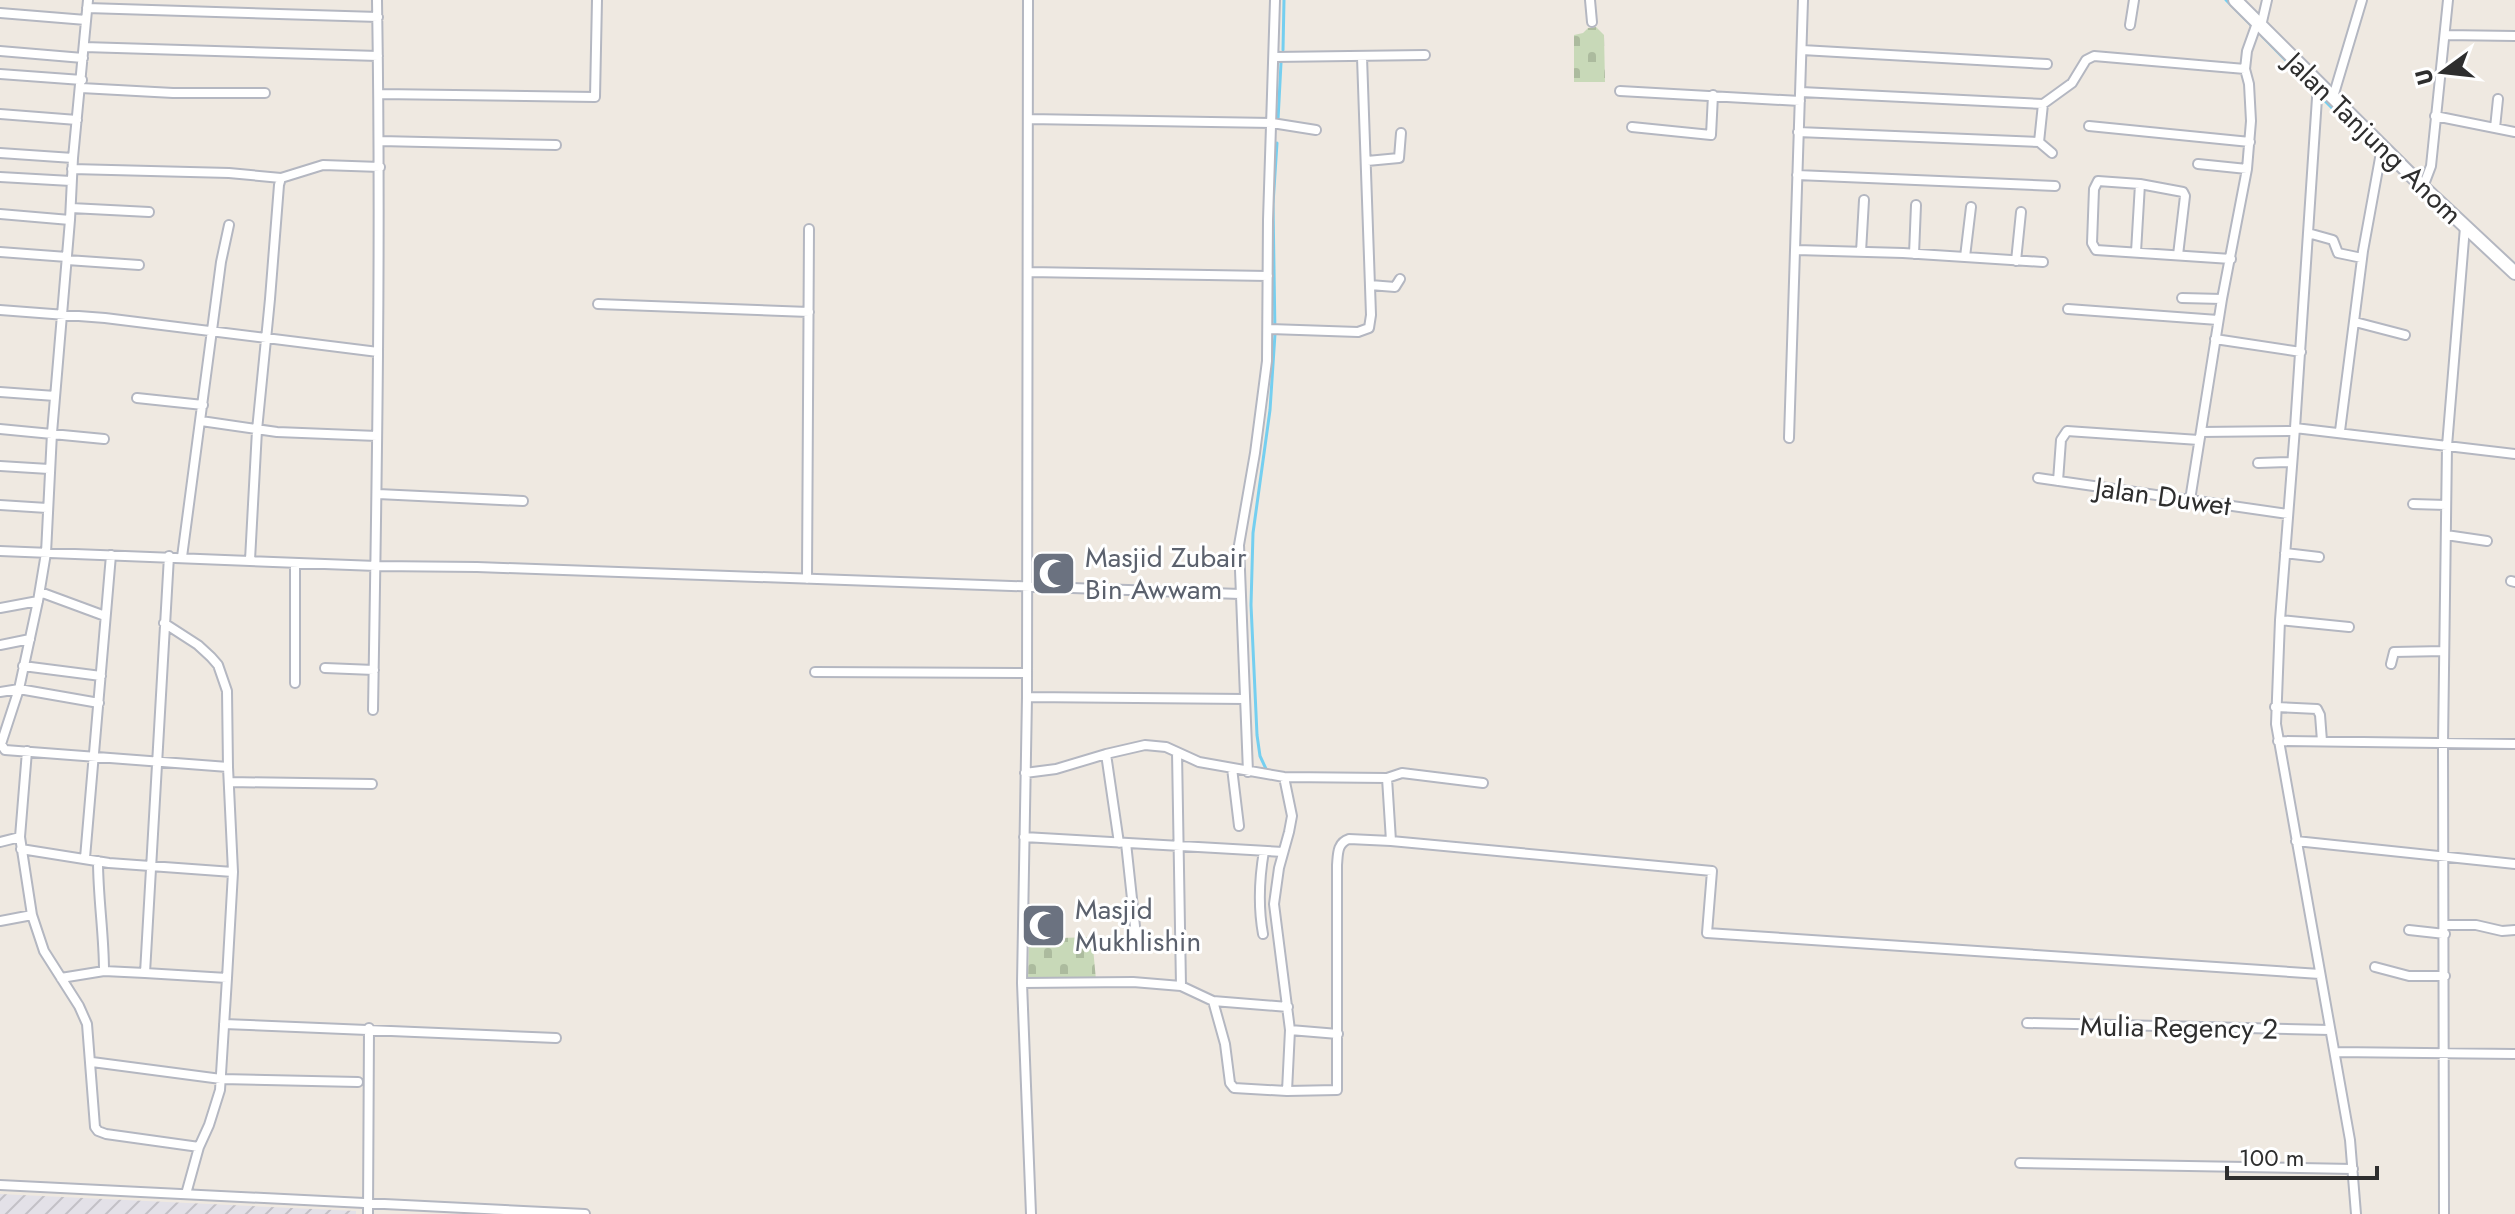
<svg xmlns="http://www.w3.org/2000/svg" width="2515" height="1214" viewBox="0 0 2515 1214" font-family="Jost,sans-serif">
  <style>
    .industrial { fill: url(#industrial-furrows) }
    .cemetery { fill: url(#cemetery-stones) }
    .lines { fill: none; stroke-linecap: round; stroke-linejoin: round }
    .stream { stroke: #75cff0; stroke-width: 3 }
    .minor-casing { stroke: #b4b7c1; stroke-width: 12 }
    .secondary-casing { stroke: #b4b7c1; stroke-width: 16 }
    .minor { stroke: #fff; stroke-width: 8 }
    .secondary { stroke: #fff; stroke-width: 12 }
    .labels { text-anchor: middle; stroke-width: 6; stroke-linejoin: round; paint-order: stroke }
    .street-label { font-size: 28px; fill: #2e2e2e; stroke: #fff }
    .worship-label { font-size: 28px; fill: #5b616d; stroke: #fff; text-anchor: start }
  </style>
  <defs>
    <pattern id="industrial-furrows" width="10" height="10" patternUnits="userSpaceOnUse" patternTransform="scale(2)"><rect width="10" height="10" fill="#e3e1e8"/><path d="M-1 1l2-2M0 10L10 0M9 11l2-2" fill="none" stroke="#c3c1c7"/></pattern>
    <pattern id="cemetery-stones" width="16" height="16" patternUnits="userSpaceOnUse" patternTransform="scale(2)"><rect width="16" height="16" fill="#c8d9b8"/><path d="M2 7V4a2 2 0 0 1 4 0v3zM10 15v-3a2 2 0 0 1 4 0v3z" fill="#acbb9e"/></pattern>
  </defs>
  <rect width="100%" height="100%" fill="#efe9e1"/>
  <path class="industrial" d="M 0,1194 L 356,1211 L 356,1214 L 0,1214 Z"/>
  <path class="cemetery" d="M 1596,27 L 1604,35 L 1605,82 L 1574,82 L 1574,35 L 1583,33 L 1588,28 Z
    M 1092,937 L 1096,980 L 1028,980 L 1029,939 Z"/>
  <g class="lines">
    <path class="stream" d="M 2226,0 L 2252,26
      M 2262,36 L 2314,89
      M 1283,50 L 1284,0
      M 2324,100 L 2376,152
      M 1278,120 L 1281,63
      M 1267,771 L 1260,756 L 1257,735 L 1251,605 L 1253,533 L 1270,410 L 1275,334 L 1273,204 L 1277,143"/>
    <defs>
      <path id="minor" d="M 88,0 L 73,158 L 70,220 L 52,433 L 46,553 L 38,601 L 19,689 L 1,744 L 5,750 L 228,767
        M 1028,0 L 1027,697 L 1022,983 L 1031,1214
        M 1590,0 L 1592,22
        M 87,8 L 378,17
        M 0,13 L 86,20
        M 2130,25 L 2134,0
        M 2261,26 L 2267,0
        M 2445,35 L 2515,36
        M 84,47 L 378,56
        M 1802,50 L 2047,64
        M 0,51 L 83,58
        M 1274,57 L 1425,55
        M 0,74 L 82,80
        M 2318,83 L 2295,428 L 2280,620 L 2276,724 L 2350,1140 L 2356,1214
        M 81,88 L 173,93 L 265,93
        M 1620,91 L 1800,101
        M 1801,92 L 2043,104 L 2072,83 L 2086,60 L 2094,56 L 2245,69
        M 380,94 L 595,97 L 597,0
        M 2333,97 L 2362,0
        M 2043,104 L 2039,142 L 2052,153
        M 0,114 L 77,120
        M 2435,116 L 2515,132
        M 1028,119 L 1272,123 L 1316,130
        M 2089,126 L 2250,142
        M 1632,127 L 1711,135 L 1713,95
        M 2495,128 L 2498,99
        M 1798,132 L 2039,142
        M 380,141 L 556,145
        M 0,153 L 73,158
        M 1367,161 L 1399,158 L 1401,133
        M 2198,164 L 2247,169
        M 72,169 L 229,173 L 281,178
        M 1797,175 L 2055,186
        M 0,177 L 71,181
        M 2423,187 L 2431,166 L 2448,0
        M 71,208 L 149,212
        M 0,214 L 70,220
        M 2308,233 L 2333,240 L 2338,253 L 2362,258
        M 1796,250 L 1903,253 L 2043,262
        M 0,252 L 67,257
        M 1861,252 L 1864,200
        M 2136,252 L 2140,184
        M 1914,254 L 1916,205
        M 2178,255 L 2185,196 L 2183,192 L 2140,184 L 2098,181 L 2094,189 L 2092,243 L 2096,250 L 2231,259
        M 1965,257 L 1971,207
        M 67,260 L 139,265
        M 2016,261 L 2021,212
        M 1028,272 L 1268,276
        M 1370,285 L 1395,287 L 1400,279
        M 2182,298 L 2222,299
        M 598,304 L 809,312
        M 2068,309 L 2218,320
        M 0,310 L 105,318 L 378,352
        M 2355,322 L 2405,335
        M 1268,329 L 1358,332 L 1369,328 L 1371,315 L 1362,57
        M 2215,339 L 2301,352
        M 0,392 L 55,396
        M 137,398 L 203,405
        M 201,421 L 277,432 L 377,436
        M 2295,428 L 2515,454
        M 0,429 L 104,439
        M 2340,431 L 2363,251 L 2382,147
        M 2201,432 L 2295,431
        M 1789,438 L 1803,0
        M 2258,463 L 2291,462
        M 0,466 L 49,469
        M 2038,478 L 2288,514
        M 2058,481 L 2061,440 L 2067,431 L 2199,440
        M 378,494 L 523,501
        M 2190,500 L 2222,299 L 2247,169 L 2251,121 L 2249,84 L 2245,69 L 2247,51 L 2257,23
        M 2413,504 L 2446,505
        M 0,505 L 47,508
        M 2446,535 L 2487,541
        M 0,551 L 376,566 L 477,567 L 1240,594
        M 2285,553 L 2319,557
        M 169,556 L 145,973 L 227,978 L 220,1090 L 209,1125 L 199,1147 L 186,1194
        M 182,557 L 221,262 L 229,225
        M 250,560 L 257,430 L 270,299 L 279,185 L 281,178 L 323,165 L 380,167
        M 807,579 L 809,229
        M 2511,581 L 2515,582
        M 40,592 L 105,616
        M 0,608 L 38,601
        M 2280,620 L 2349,627
        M 164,623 L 198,645 L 211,657 L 218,665 L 227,691 L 228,767 L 233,872 L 227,978
        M 0,645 L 30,639
        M 2391,664 L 2394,652 L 2444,651
        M 23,666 L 101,676
        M 325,668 L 374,670
        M 815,672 L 1026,673
        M 295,683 L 295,563
        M 0,692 L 19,689 L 99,703
        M 1027,697 L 1245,699
        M 2275,707 L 2317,709 L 2320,715 L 2322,741
        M 373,710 C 377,474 381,237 377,0
        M 2278,741 L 2515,744
        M 27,751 L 20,837 L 32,915 L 44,951 L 79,1006 L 87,1024 L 95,1127 L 98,1131 L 106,1134 L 199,1147
        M 1177,752 L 1181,986
        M 1106,754 L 1119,843
        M 1232,768 L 1239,826
        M 1248,772 L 1239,545 L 1255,453 L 1267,361 L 1268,220 L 1275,0
        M 1025,773 L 1056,769 L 1106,754 L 1145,745 L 1166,747 L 1199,762 L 1284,777 L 1387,778 L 1391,841
        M 1284,777 L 1292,816 L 1289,832 L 1279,868 L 1274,904 L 1290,1030 L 1287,1091
        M 1387,778 L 1402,773 L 1483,783
        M 229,782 L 372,784
        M 1024,837 L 1283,852
        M 2296,841 L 2515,864
        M 0,842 L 20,837
        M 1126,843 L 1137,945
        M 21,849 L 109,863 L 233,872
        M 85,858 L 111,555
        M 98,861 C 98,898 104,934 104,971
        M 0,921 L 32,915
        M 2445,925 L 2476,925 L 2502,931 L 2515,930
        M 2409,930 L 2445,934
        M 1263,934 C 1258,906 1259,880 1264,851
        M 2375,967 L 2409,976 L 2445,976
        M 61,978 L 104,971 L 145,973
        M 1022,983 L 1133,982 L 1181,986 L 1213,1001 L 1288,1007
        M 1213,1001 L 1225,1044 L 1230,1083 L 1234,1088 L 1287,1091 L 1337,1090 L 1337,865 C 1338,854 1337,843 1349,839 L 1391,841 L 1712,871 L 1707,933 L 2320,974
        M 2027,1023 L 2330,1030
        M 224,1024 L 556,1038
        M 1290,1030 L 1338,1034
        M 2335,1052 L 2515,1054
        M 92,1062 L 221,1079 L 358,1082
        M 2020,1163 L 2353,1169
        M 0,1185 L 585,1214
        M 368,1214 L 369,1028
        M 2444,1214 L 2443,744 L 2447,446 L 2465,227"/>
      <path id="secondary" d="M 2235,0 L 2423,187 L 2515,273"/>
    </defs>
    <use href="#minor" class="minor-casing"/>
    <use href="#secondary" class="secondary-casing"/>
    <use href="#minor" class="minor"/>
    <use href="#secondary" class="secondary"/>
  </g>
  <defs>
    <symbol id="mosque-square" viewBox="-11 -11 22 22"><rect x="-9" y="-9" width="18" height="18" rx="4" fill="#6b7280" stroke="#fff"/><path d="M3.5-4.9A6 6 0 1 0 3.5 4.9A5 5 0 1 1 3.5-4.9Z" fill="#fff"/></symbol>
  </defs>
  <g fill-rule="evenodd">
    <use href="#mosque-square" x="1028" y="548" width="51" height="51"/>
    <use href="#mosque-square" x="1018" y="900" width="51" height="51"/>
  </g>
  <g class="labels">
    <g class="street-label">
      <text transform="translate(2374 138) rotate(44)" y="10">Jalan Tanjung Anom</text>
      <text transform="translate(2163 496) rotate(8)" y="10">Jalan Duwet</text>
      <text transform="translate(2179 1027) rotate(1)" y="10">Mulia Regency 2</text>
    </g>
    <g class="worship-label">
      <text x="1085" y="567">Masjid Zubair<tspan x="1085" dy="32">Bin Awwam</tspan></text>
      <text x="1075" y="919">Masjid<tspan x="1075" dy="32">Mukhlishin</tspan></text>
    </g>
  </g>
  <g transform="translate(2443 72) rotate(255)" stroke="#ffffff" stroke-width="6" paint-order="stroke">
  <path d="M0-6L14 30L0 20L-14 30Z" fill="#2e2e2e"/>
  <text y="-12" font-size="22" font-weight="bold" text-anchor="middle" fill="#2e2e2e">U</text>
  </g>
  <path d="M2227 1166v12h150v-12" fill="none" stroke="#2e2e2e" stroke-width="4"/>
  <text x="2239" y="1166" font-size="24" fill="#2e2e2e" stroke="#ffffff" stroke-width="6" paint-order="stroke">100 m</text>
</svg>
